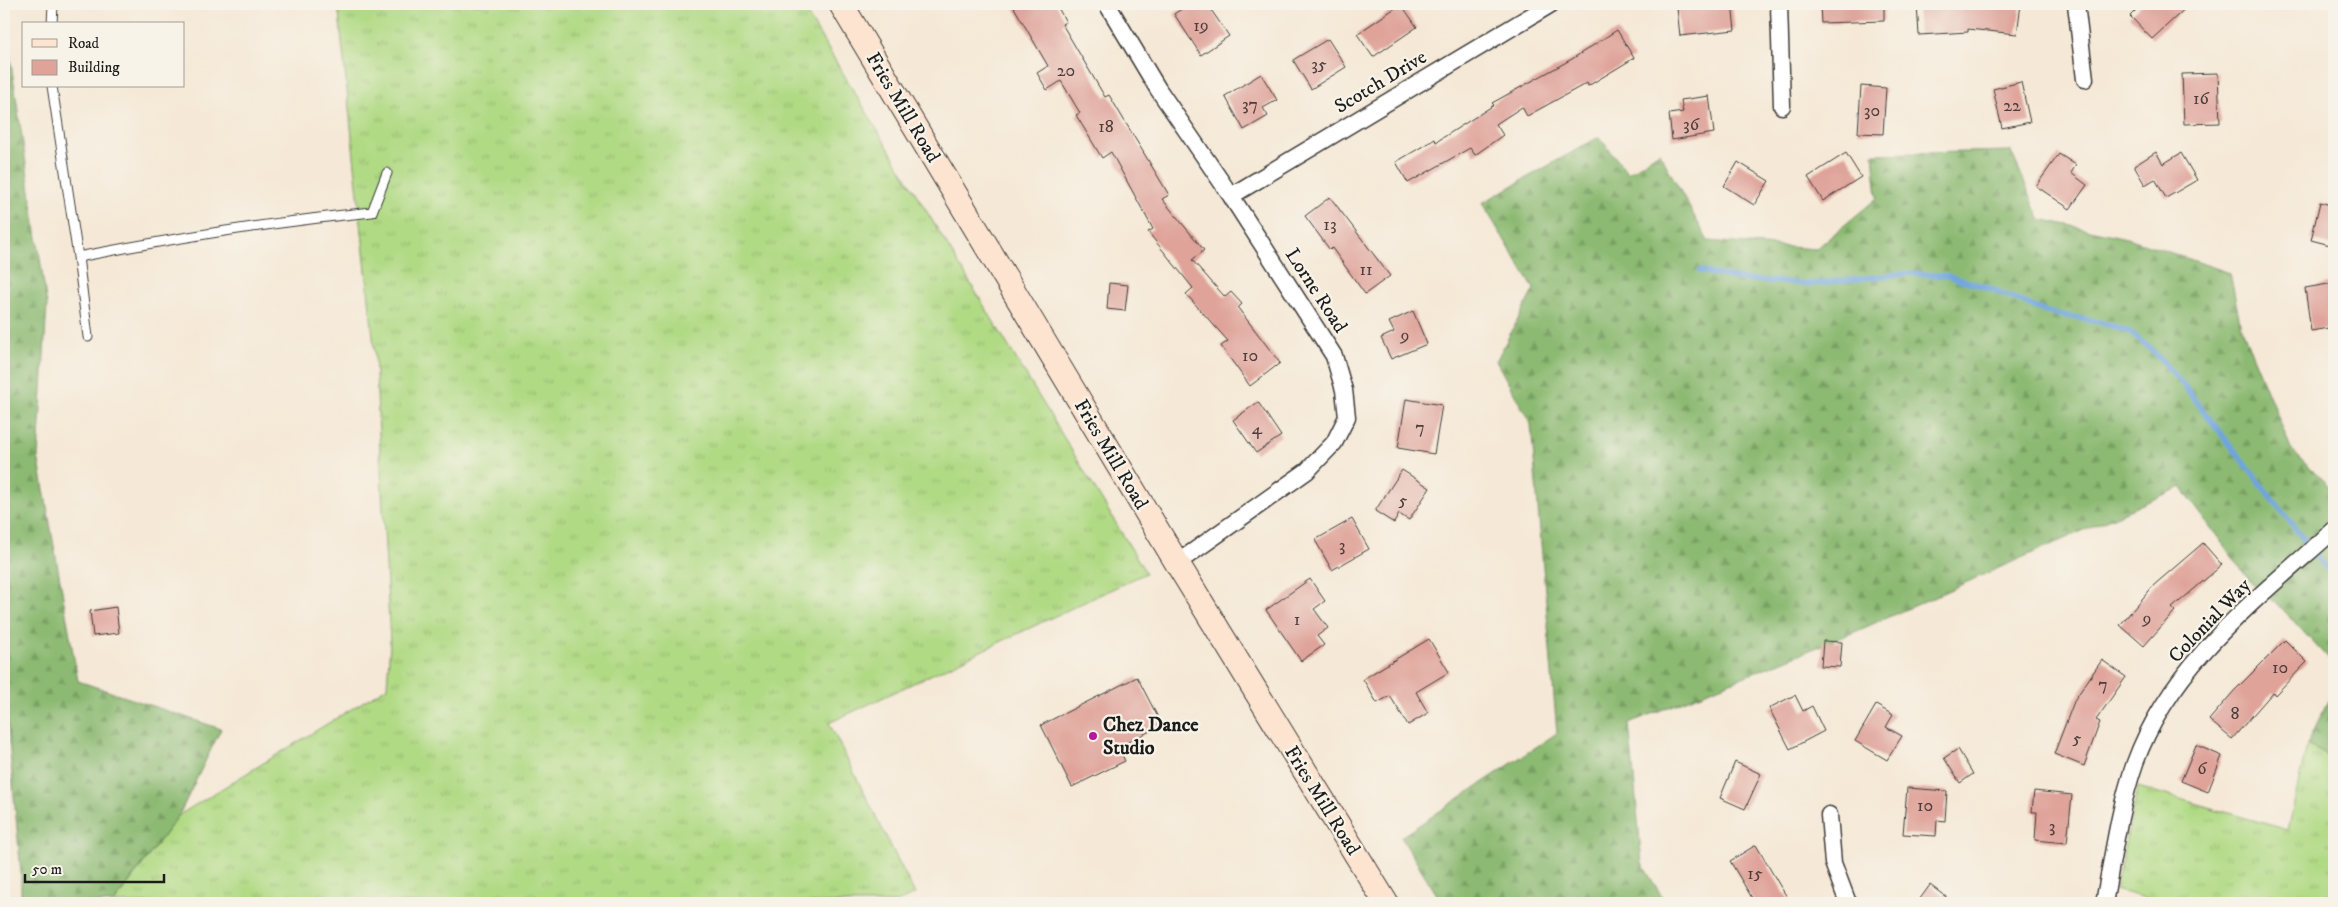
<svg xmlns="http://www.w3.org/2000/svg" width="2338" height="907" viewBox="0 0 2338 907" font-family="'IM FELL DW Pica',serif">
  <style>
    .grass { fill: url(#grass-tufts); stroke: #667b50 }
    .forest { fill: url(#forest-firs); stroke: #546b47 }
    .lines { fill: none; stroke-linecap: round; stroke-linejoin: round }
    .stream { stroke: #70a5dd; stroke-width: 5.5 }
    .building { fill: #dfa39a }
    .lane-casing { stroke: #3d3b38; stroke-width: 11 }
    .street-casing { stroke: #3d3b38; stroke-width: 19 }
    .secondary-casing { stroke: #3d3b38; stroke-width: 26 }
    .lane { stroke: #fff; stroke-width: 9 }
    .street { stroke: #fff; stroke-width: 16 }
    .secondary { stroke: #fde4d0; stroke-width: 24 }
    .poi-dot { fill: #b5179e; stroke: #f7f3e8; stroke-width: 2 }
    .labels { text-anchor: middle; stroke-width: 4.5; stroke-linejoin: round; paint-order: stroke }
    .number-label { font-size: 18px; fill: #4d3e3c }
    .street-label { font-size: 20px; fill: #1c1c1c; stroke: #f7f3e8 }
    .poi-label { font-size: 20px; font-weight: bold; fill: #1c1c1c; stroke: #f7f3e8; text-anchor: start }
  </style>
  <defs>
    <pattern id="grass-tufts" width="24" height="20" patternUnits="userSpaceOnUse" patternTransform="scale(1.25)"><rect width="24" height="20" fill="#b1da85"/><path d="M3 7l-1-3M5 7V3M7 7l1-3M15 17l-1-3M17 17v-4M19 17l1-3" fill="none" stroke="#98ba72"/></pattern>
    <pattern id="forest-firs" width="22" height="20" patternUnits="userSpaceOnUse" patternTransform="scale(1.25)"><rect width="22" height="20" fill="#8cba72"/><path d="M5 1l3.5 6h-7zM16 11l3.5 6h-7z" fill="#789f62"/></pattern>
  </defs>
  <rect width="100%" height="100%" fill="#f7f3e8"/>
  <filter id="ink" filterUnits="userSpaceOnUse"><feTurbulence type="fractalNoise" baseFrequency=".02" numOctaves="2"/><feDisplacementMap in="SourceGraphic" scale="10" xChannelSelector="R" yChannelSelector="G"/><feConvolveMatrix kernelMatrix="1 2 1 2 8 2 1 2 1" color-interpolation-filters="sRGB"/></filter>
  <filter id="wash" filterUnits="userSpaceOnUse"><feTurbulence type="fractalNoise" baseFrequency=".0096" numOctaves="4" result="noise"/><feDisplacementMap in="SourceGraphic" scale="20" xChannelSelector="R" yChannelSelector="G"/><feGaussianBlur stdDeviation="1.12" result="paint"/><feColorMatrix in="noise" values="0 0 0 0 0 0 0 0 0 0 0 0 0 0 0 0 0 1.4 0 .05"/><feComposite in="paint" operator="in"/></filter>
  <g filter="url(#wash)">
    <rect width="100%" height="100%" fill="#f5e8d6"/>
    <path class="grass" d="M 338,4 L 801,4 L 1146,573 L 829,723 L 915,894 L 895,903 L 114,903 L 179,815 L 387,687 L 390,643 L 375,356 Z
      M 2307,745 L 2334,759 L 2334,903 L 2165,903 L 2115,890 L 2138,787 L 2288,830 Z"/>
    <path class="forest" d="M 4,16 L 47,305 L 38,456 L 78,681 L 221,729 L 179,815 L 113,903 L 21,903 L 21,873 L 4,685 Z
      M 1599,137 L 1628,173 L 1659,152 L 1708,241 L 1816,249 L 1877,198 L 1873,154 L 2011,151 L 2040,219 L 2131,239 L 2230,273 L 2241,327 L 2292,451 L 2334,491 L 2334,665 L 2276,602 L 2252,584 L 2181,487 L 1857,631 L 1629,723 L 1642,864 L 1666,903 L 1442,903 L 1401,837 L 1557,733 L 1531,424 L 1496,361 L 1534,289 L 1482,203 Z
      M 2334,689 L 2334,759 L 2307,745 Z"/>
    <g class="lines">
      <path class="stream" d="M 1700,271 L 1739,279 L 1812,284 L 1910,273 L 1949,276 L 1992,289 L 2046,312 L 2099,322 L 2128,331 L 2150,348 L 2181,382 L 2334,578"/>
    </g>
    <g id="blocks">
      <path class="building" d="M 1012,4 L 1056,4 L 1066,22 L 1062,24 L 1105,97 L 1109,95 L 1169,195 L 1162,199 L 1204,250 L 1192,260 L 1225,297 L 1231,292 L 1242,304 L 1238,308 L 1280,363 L 1250,386 L 1221,346 L 1228,341 L 1186,294 L 1193,288 L 1148,232 L 1153,229 L 1111,152 L 1102,158 L 1076,115 L 1080,113 L 1061,81 L 1047,90 L 1037,73 L 1048,66 Z
        M 1189,4 L 1207,4 L 1229,36 L 1201,55 L 1174,14 Z
        M 1401,4 L 1417,27 L 1373,57 L 1357,34 Z
        M 1714,4 L 1732,4 L 1735,30 L 1680,36 L 1677,8 Z
        M 1820,4 L 1884,4 L 1884,21 L 1821,23 Z
        M 1917,4 L 2021,4 L 2017,34 L 1968,29 L 1968,32 L 1919,35 Z
        M 2142,4 L 2190,4 L 2152,39 L 2130,16 Z
        M 1617,30 L 1634,58 L 1588,86 L 1587,83 L 1527,116 L 1522,107 L 1496,124 L 1503,135 L 1475,155 L 1470,148 L 1408,183 L 1396,162 L 1435,139 L 1436,142 L 1494,105 L 1492,103 L 1572,59 Z
        M 1328,39 L 1346,67 L 1311,89 L 1293,60 Z
        M 2218,73 L 2220,123 L 2184,124 L 2182,74 Z
        M 1261,74 L 1277,100 L 1263,108 L 1268,116 L 1244,130 L 1225,96 Z
        M 2021,82 L 2030,122 L 2002,128 L 1993,89 Z
        M 1861,86 L 1886,88 L 1883,134 L 1858,133 Z
        M 1709,96 L 1714,133 L 1672,140 L 1669,114 L 1683,112 L 1681,100 Z
        M 2156,152 L 2163,164 L 2181,153 L 2197,180 L 2166,198 L 2155,179 L 2145,185 L 2134,166 Z
        M 1846,153 L 1861,177 L 1823,201 L 1808,177 Z
        M 2059,154 L 2076,165 L 2071,173 L 2087,185 L 2070,209 L 2036,186 Z
        M 1738,162 L 1769,181 L 1754,205 L 1724,186 Z
        M 1330,197 L 1390,276 L 1365,294 L 1332,248 L 1330,250 L 1305,216 Z
        M 2320,202 L 2334,206 L 2334,246 L 2311,240 Z
        M 1109,283 L 1128,285 L 1125,311 L 1107,309 Z
        M 2334,283 L 2334,327 L 2311,331 L 2305,288 Z
        M 1413,311 L 1427,344 L 1391,359 L 1381,338 L 1394,332 L 1389,322 Z
        M 1406,399 L 1442,405 L 1434,454 L 1398,448 Z
        M 1258,402 L 1281,436 L 1256,453 L 1233,420 Z
        M 1402,470 L 1430,488 L 1409,520 L 1399,514 L 1394,523 L 1375,511 Z
        M 1352,519 L 1369,549 L 1332,570 L 1315,540 Z
        M 2203,543 L 2222,565 L 2172,608 L 2175,611 L 2144,646 L 2120,625 L 2154,585 Z
        M 1310,579 L 1325,601 L 1314,609 L 1328,628 L 1317,636 L 1324,645 L 1301,661 L 1266,610 Z
        M 116,607 L 119,633 L 93,636 L 90,611 Z
        M 1429,639 L 1449,672 L 1416,692 L 1428,713 L 1408,725 L 1390,696 L 1377,703 L 1363,679 Z
        M 2285,640 L 2307,662 L 2275,695 L 2273,692 L 2232,739 L 2209,720 L 2234,691 Z
        M 1823,641 L 1842,642 L 1840,667 L 1821,666 Z
        M 2102,660 L 2126,677 L 2096,720 L 2100,722 L 2084,766 L 2054,754 L 2075,699 Z
        M 1137,677 L 1162,725 L 1118,747 L 1125,761 L 1072,787 L 1041,725 Z
        M 1795,695 L 1803,711 L 1812,706 L 1824,731 L 1790,749 L 1769,708 Z
        M 1876,705 L 1893,715 L 1886,727 L 1902,736 L 1887,760 L 1855,741 Z
        M 2196,745 L 2222,756 L 2208,792 L 2181,781 Z
        M 1958,749 L 1973,774 L 1960,783 L 1944,758 Z
        M 1735,762 L 1761,774 L 1745,809 L 1720,798 Z
        M 1907,788 L 1947,791 L 1945,821 L 1937,820 L 1936,836 L 1903,834 Z
        M 2034,791 L 2072,795 L 2067,843 L 2035,840 L 2037,812 L 2032,812 Z
        M 1756,845 L 1780,886 L 1791,903 L 1755,903 L 1730,861 Z
        M 1930,885 L 1954,903 L 1917,903 Z"/>
    </g>
  </g>
  <g filter="url(#ink)">
    <use href="#blocks" fill-opacity="0" stroke="#3d3b38" stroke-width="1"/>
    <g class="lines">
      <defs>
        <path id="lane" d="M 52,24 L 53,4
          M 52,86 L 78,257 L 88,337
          M 78,257 C 175,238 274,222 372,212 L 387,173"/>
        <path id="street" d="M 1107,4 L 1158,89 L 1231,196 L 1334,356 L 1344,390 L 1347,417 L 1334,443 L 1307,471 L 1177,563
          M 1779,4 L 1782,106
          M 2076,4 L 2085,79
          M 1231,196 L 1551,4
          M 1829,815 L 1833,863 L 1848,903
          M 2104,903 C 2113,856 2119,809 2135,763 C 2171,663 2258,598 2334,530"/>
        <path id="secondary" d="M 841,4 L 1177,563 L 1386,903"/>
      </defs>
      <use href="#lane" class="lane-casing"/>
      <use href="#street" class="street-casing"/>
      <use href="#secondary" class="secondary-casing"/>
      <use href="#lane" class="lane"/>
      <use href="#street" class="street"/>
      <use href="#secondary" class="secondary"/>
    </g>
  </g>
  <circle class="poi-dot" cx="1093" cy="736" r="5"/>
  <g class="labels">
    <g class="number-label">
      <text x="1201" y="31">19</text>
      <text x="1319" y="70">35</text>
      <text x="1066" y="76">20</text>
      <text x="2201" y="104">16</text>
      <text x="1250" y="110">37</text>
      <text x="2012" y="111">22</text>
      <text x="1872" y="116">30</text>
      <text x="1691" y="130">36</text>
      <text x="1106" y="132">18</text>
      <text x="1330" y="230">13</text>
      <text x="1366" y="275">11</text>
      <text x="1405" y="341">9</text>
      <text x="1250" y="361">10</text>
      <text x="1420" y="433">7</text>
      <text x="1257" y="434">4</text>
      <text x="1403" y="506">5</text>
      <text x="1342" y="551">3</text>
      <text x="2147" y="624">9</text>
      <text x="1297" y="625">1</text>
      <text x="2280" y="673">10</text>
      <text x="2103" y="690">7</text>
      <text x="2235" y="719">8</text>
      <text x="2077" y="744">5</text>
      <text x="2202" y="774">6</text>
      <text x="1925" y="811">10</text>
      <text x="2052" y="832">3</text>
      <text x="1755" y="879">15</text>
    </g>
    <g class="street-label">
      <text transform="translate(1380 81) rotate(-31)" y="7">Scotch Drive</text>
      <text transform="translate(904 107) rotate(59)" y="7">Fries Mill Road</text>
      <text transform="translate(1317 290) rotate(57)" y="7">Lorne Road</text>
      <text transform="translate(1112 454) rotate(59)" y="7">Fries Mill Road</text>
      <text transform="translate(2209 620) rotate(-46)" y="7">Colonial Way</text>
      <text transform="translate(1323 800) rotate(58)" y="7">Fries Mill Road</text>
    </g>
    <g class="poi-label">
      <text x="1103" y="731">Chez Dance<tspan x="1103" dy="23">Studio</tspan></text>
    </g>
  </g>
  <rect width="2338" height="907" fill="none" stroke="#f7f3e8" stroke-width="20"/>
  <rect x="22" y="22" width="162" height="65" fill="#f7f3e8" stroke="#9f9d96"/>
  <rect x="32" y="39" width="25" height="8" fill="#fde4d0" stroke="#9f9d96"/>
  <text x="68" y="48" font-size="15" fill="#1c1c1c">Road</text>
  <rect x="32" y="60" width="25" height="15" fill="#dfa39a" stroke="#9f9d96"/>
  <text x="68" y="72" font-size="15" fill="#1c1c1c">Building</text>
  <path d="M25 874v8h139v-8" fill="none" stroke="#1c1c1c" stroke-width="2.5"/>
  <text x="32" y="874" font-size="15" fill="#1c1c1c" stroke="#f7f3e8" stroke-width="4" paint-order="stroke">50 m</text>
</svg>
